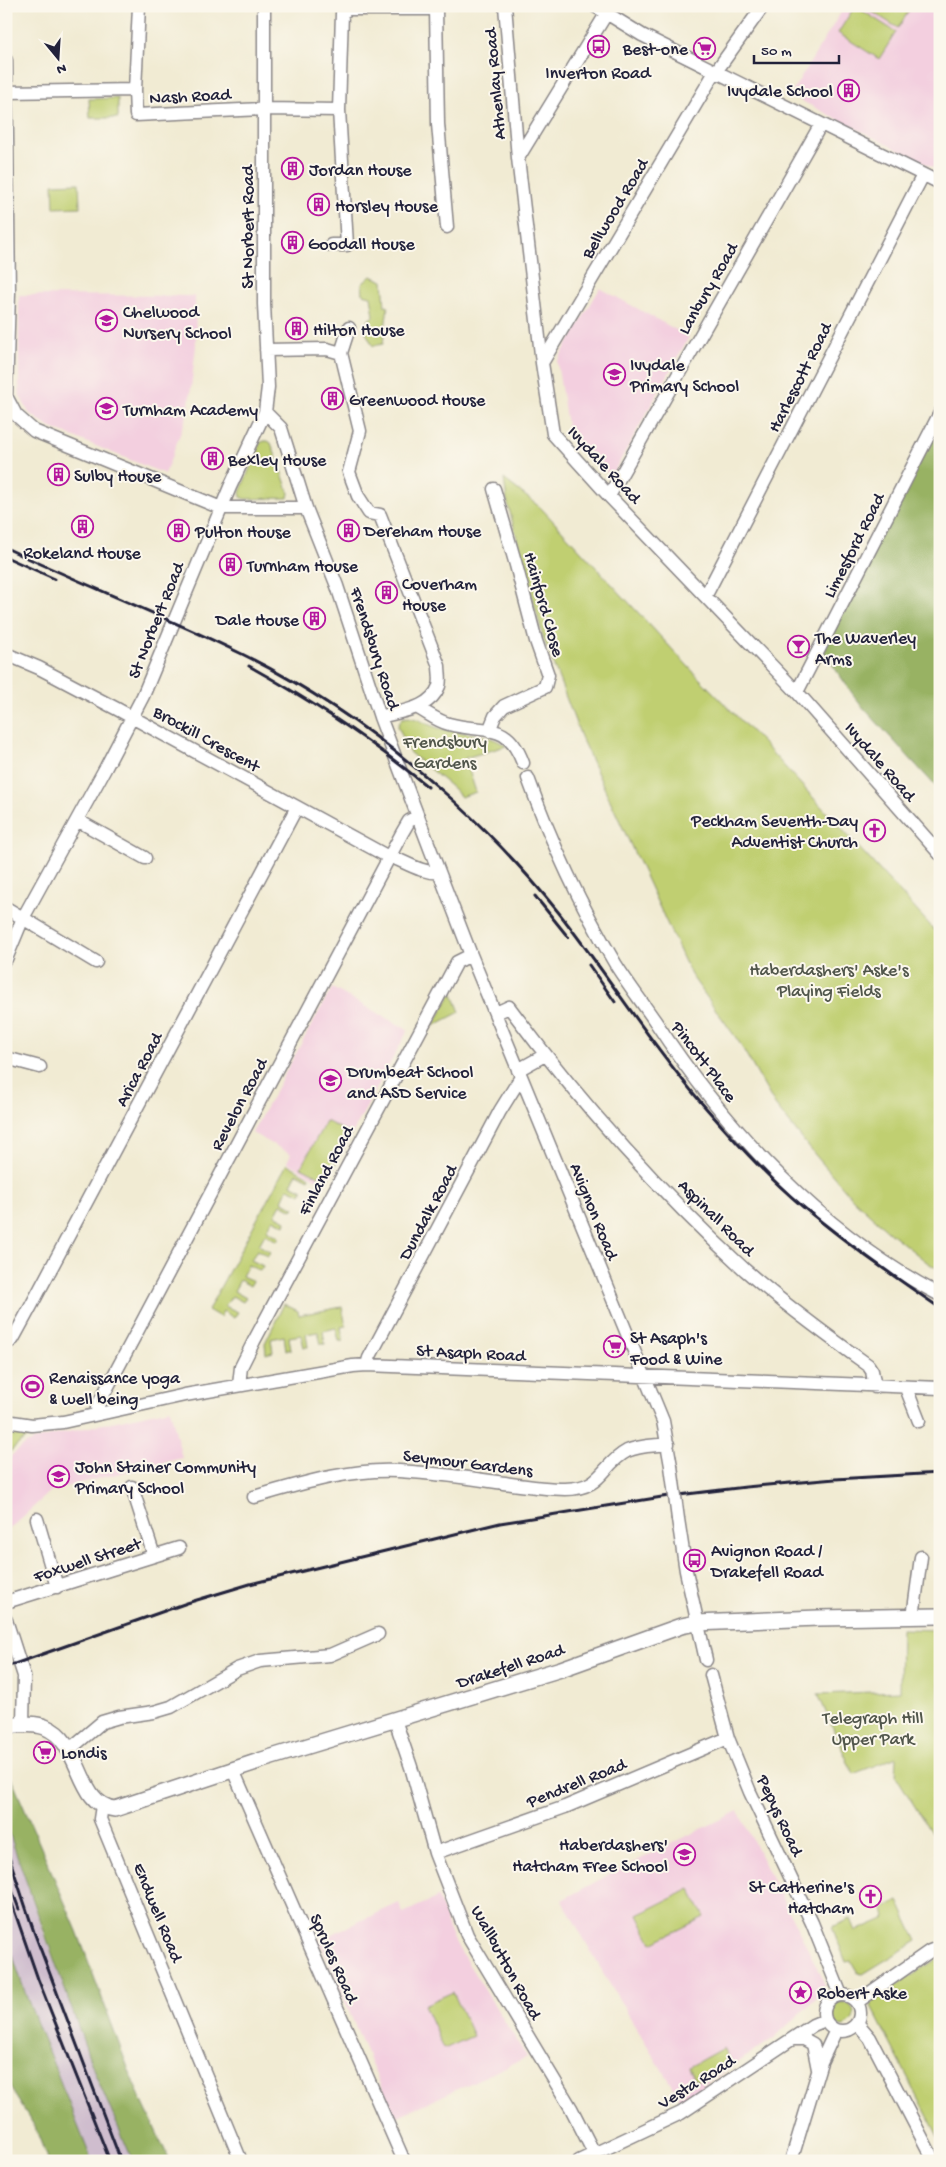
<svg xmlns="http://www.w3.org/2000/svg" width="946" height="2167" viewBox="0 0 946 2167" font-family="'Gochi Hand',sans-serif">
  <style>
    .built { fill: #f3cfdf }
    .industrial { fill: #cfbdce }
    .green { fill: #c0cf71; stroke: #717856 }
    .forest { fill: #98b263; stroke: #5d6a4f }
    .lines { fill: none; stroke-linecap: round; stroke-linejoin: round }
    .minor-casing { stroke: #8a8687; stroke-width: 15 }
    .major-casing { stroke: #8a8687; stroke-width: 18 }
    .minor { stroke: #fff; stroke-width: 12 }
    .major { stroke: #fff; stroke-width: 15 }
    .rail { stroke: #22223b; stroke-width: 3 }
    .minor-bridge-casing { stroke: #8a8687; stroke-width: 15; stroke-linecap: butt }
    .minor-bridge { stroke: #fff; stroke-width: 12 }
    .labels { text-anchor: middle; stroke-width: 4; stroke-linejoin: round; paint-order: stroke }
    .poi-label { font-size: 18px; fill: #22223b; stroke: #fbf7ec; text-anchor: start }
    .street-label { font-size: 18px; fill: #22223b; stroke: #fbf7ec }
    .park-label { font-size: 18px; fill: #51564b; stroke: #fbf7ec }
  </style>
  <rect width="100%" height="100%" fill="#fbf7ec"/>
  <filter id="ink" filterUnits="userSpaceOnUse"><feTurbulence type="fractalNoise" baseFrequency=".02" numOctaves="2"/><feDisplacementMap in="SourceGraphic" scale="10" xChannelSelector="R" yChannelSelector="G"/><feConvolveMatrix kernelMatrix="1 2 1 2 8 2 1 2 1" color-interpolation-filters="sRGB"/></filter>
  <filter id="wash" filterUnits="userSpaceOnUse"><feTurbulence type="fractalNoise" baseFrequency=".0096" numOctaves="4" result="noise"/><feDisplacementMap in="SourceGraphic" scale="20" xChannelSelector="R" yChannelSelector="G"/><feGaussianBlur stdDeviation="1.12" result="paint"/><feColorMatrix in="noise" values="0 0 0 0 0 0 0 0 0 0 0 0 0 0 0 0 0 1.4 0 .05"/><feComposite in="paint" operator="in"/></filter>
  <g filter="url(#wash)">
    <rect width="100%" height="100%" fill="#f1ebd3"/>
    <path class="built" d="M 845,6 L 940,6 L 940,171 L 790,95 Z
      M 600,288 L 689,337 L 611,477 L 568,431 L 557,362 Z
      M 19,295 L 195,296 L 196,346 L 188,413 L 165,474 L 49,427 L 29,413 L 20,396 L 19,385 Z
      M 332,988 L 408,1030 L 325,1184 L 287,1162 L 291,1154 L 252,1133 Z
      M 170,1409 L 182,1458 L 52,1490 L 6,1532 L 6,1461 L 13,1454 L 26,1444 L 41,1438 Z
      M 738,1811 L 822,1977 L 824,1985 L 821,1994 L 774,2038 L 681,2101 L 606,1978 L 562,1900 L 612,1873 Z
      M 438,1897 L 452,1938 L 527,2057 L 394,2118 L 319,1940 L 399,1903 L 403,1913 Z"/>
    <path class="industrial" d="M 6,1823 L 40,1923 L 95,2074 L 133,2161 L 92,2161 L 27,1998 L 6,1936 Z"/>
    <path class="green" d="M 855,6 L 896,32 L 879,59 L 838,33 Z
      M 863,6 L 912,6 L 898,28 Z
      M 118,98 L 118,118 L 90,118 L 89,99 Z
      M 79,183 L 80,207 L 54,208 L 53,184 Z
      M 371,276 L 383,281 L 385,307 L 388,306 L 383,344 L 373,346 L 364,329 L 369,319 L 374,316 L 371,296 L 363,294 L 362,284 Z
      M 264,441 L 268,441 L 271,443 L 289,493 L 288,498 L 245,499 L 241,497 L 240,492 L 260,443 Z
      M 504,479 L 541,508 L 699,678 L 763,743 L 940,936 L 940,1270 L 928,1263 L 888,1231 L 853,1199 L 811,1150 L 775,1105 L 739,1042 L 691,975 L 583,742 L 543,637 L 507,501 Z
      M 409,717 C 420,719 427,725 438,728 C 459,734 488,732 506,746 L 465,758 L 476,792 L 461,797 L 453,788 L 409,752 L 398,726 L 402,718 Z
      M 452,992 L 460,1012 L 433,1026 Z
      M 326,1121 L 351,1134 L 327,1180 L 301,1167 Z
      M 287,1164 L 310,1177 L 309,1179 L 297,1173 L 291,1184 L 303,1190 L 301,1194 L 288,1188 L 282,1201 L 294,1208 L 292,1210 L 281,1204 L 275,1215 L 286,1221 L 285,1225 L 273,1219 L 267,1230 L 279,1237 L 277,1241 L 265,1234 L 259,1245 L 270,1252 L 268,1256 L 257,1250 L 251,1260 L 263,1266 L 260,1271 L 248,1265 L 242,1276 L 253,1281 L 250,1286 L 240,1280 L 234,1291 L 246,1298 L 243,1302 L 232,1296 L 225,1306 L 238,1312 L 234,1318 L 223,1311 L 220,1317 L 208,1310 Z
      M 284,1304 L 298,1311 L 299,1315 L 342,1307 L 346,1326 L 341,1327 L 343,1341 L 339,1341 L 336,1328 L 323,1331 L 325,1344 L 321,1344 L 318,1332 L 306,1334 L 308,1347 L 304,1347 L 301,1335 L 289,1337 L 291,1350 L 286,1350 L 284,1336 L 271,1339 L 273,1352 L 266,1354 L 265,1343 Z
      M 12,1431 L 23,1434 L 36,1433 L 21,1442 L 6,1455 L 6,1432 Z
      M 901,1629 L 939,1630 L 940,1847 L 896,1776 L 897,1757 L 853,1774 L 818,1694 L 900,1691 Z
      M 690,1889 L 704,1917 L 652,1943 L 638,1915 Z
      M 898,1901 L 917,1941 L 863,1974 L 858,1973 L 851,1961 L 846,1962 L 832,1927 L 851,1919 L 856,1931 L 886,1918 L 884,1909 Z
      M 940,1957 L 940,2140 L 871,2006 L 874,1999 Z
      M 453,1992 L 473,2036 L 444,2049 L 424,2005 Z
      M830 2014a12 12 0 1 1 24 0a12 12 0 1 1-24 0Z
      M 723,2048 L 731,2063 L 696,2081 L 689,2067 Z"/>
    <path class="forest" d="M 940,422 L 940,791 L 859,703 L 820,647 Z
      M 6,1766 L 77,1931 L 134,2084 L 170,2161 L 133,2161 L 95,2074 L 14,1847 L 6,1823 Z
      M 6,1936 L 27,1998 L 92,2161 L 48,2161 L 35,2127 L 6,2081 Z"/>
  </g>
  <g filter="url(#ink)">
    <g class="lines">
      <defs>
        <path id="minor" d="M 139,6 L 135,90 L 136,115 L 264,109 L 339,110 L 342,13 L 348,9 L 436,9 L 438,124 L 447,227
          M 505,6 L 518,158 L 542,363 L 553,434 L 609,496 L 797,692 L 940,854
          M 595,6 L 642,35 L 940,183
          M 6,60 L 9,292 L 6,396 L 16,415 L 34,431 L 221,508 L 306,508
          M 7,92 L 135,90
          M 518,158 L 611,6
          M 331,245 L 347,245 L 339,110
          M 266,350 L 327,349 L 341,353
          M 341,353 L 360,431 L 349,472 L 358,496 L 369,513 L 380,515 L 439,666 C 439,672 441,680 439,686 C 430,710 400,711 380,717
          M 341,353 L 349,328
          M 542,363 L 712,77 L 763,6
          M 265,412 L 281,428 L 306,508 L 337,586 L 380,717 L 439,872 L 471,955 L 663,1421 L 671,1466
          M 609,496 L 821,124
          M 706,595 L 923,175
          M 6,654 L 39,668 L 117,709 L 383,854 C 402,859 420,874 439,872
          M 797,692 L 940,413
          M 418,708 C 429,714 437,721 449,724 C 486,734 507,720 523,763
          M 489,731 L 495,716 L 504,706 L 545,687 L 548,675 L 536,641 L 516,565 L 494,489
          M 528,778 C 551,842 581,906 616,965 C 628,984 642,1002 655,1021 C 727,1131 822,1233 940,1295
          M 77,820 L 145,858
          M 6,908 L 96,962
          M 6,959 L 23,918 L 106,767 L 143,696 L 230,487 L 265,412 L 268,387 L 264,304 L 264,6
          M 496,1013 L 509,1007 C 579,1101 659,1191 745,1270 C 784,1304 826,1335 868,1365 L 872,1371 L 875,1387
          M 6,1058 L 40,1067
          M 518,1070 L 545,1055
          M 6,1344 L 13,1339 L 31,1306 L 297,807
          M 367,1365 L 369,1358 L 500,1111 L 521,1077
          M 239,1385 L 241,1367 L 254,1341 L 457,962 L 471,955
          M 906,1388 L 919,1421
          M 98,1414 L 97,1407 L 402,833 L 409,821 L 418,816
          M 6,1421 L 32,1425 L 63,1422 L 185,1395 L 353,1366 L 367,1365 L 940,1388
          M 132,1487 L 154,1556
          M 254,1497 C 300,1484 350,1468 399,1471 C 431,1473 464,1477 497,1482 C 519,1485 542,1489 565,1489 C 603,1489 601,1465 627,1451 C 640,1445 654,1446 668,1444
          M 37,1519 L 57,1587
          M 678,1519 L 686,1571 L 706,1660
          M 6,1602 L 179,1548
          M 913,1617 L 921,1557
          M 6,1620 L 24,1676 L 23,1724
          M 711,1675 L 728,1738 L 750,1792 L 812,1923 L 841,1995
          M 395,1720 L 411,1767 L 435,1853 L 467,1935 L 571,2108 L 598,2161
          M 70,1749 L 102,1722 L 119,1717 L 154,1712 L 171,1707 L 237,1669 L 260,1661 L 330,1655 L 378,1634
          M 233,1770 L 404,2161
          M 102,1806 L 100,1819 L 241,2161
          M 435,1853 L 565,1807 L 728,1738
          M824 2013a18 18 0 1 1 36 0a18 18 0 1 1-36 0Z
          M 857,2002 L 930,1951 L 940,1947
          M 858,2024 L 870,2038 L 934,2161
          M 793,2039 L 804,2039 L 813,2044 L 818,2069
          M 579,2161 L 681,2113 L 813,2025 L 825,2020
          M 791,2161 L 821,2062 L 836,2030"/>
        <path id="major" d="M 6,1726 C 18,1725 33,1722 45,1727 C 83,1742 76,1805 115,1809 L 262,1760 L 561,1669 L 681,1626 L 696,1623 L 818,1618 L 940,1616"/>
      </defs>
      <use href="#minor" class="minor-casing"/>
      <use href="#major" class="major-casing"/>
      <use href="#minor" class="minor"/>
      <use href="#major" class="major"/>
      <path class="rail" d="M 6,548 C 84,585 165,616 242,654 C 319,692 390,743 454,801 C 491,835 527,873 559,913 C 607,974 648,1040 699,1100 C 731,1137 764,1174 802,1206 C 846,1243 893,1276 940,1308
        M 6,557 L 55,579
        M 249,666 C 312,701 372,741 428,787
        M 535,896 L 568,937
        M 589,965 L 615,1002
        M 6,1667 L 187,1603 L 250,1584 L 500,1523 L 662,1497 L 746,1487 L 835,1479 L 940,1473
        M 6,1848 L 34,1932 L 121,2161
        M 6,1874 L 19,1909
        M 12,1904 L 38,1979 L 110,2161"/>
      <defs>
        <path id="minor-bridge" d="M 671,1466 L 678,1519"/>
      </defs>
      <use href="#minor-bridge" class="minor-bridge-casing"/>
      <use href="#minor-bridge" class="minor-bridge"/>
    </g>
  </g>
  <defs>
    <symbol id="bus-ring" viewBox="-11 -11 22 22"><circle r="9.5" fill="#fbf7ec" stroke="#b5179e" stroke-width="1.5"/><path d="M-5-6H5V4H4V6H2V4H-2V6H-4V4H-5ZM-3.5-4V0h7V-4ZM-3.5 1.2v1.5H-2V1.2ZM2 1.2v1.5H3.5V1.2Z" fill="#b5179e"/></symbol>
    <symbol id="supermarket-ring" viewBox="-11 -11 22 22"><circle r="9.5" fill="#fbf7ec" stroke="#b5179e" stroke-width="1.5"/><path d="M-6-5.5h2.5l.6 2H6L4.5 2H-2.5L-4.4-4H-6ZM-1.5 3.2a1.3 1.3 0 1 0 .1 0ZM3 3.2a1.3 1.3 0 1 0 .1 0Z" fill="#b5179e"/></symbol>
    <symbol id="building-ring" viewBox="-11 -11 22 22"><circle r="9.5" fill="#fbf7ec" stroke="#b5179e" stroke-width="1.5"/><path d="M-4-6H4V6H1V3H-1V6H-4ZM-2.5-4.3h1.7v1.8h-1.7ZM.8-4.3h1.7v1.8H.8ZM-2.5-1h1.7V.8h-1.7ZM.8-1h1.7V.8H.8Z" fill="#b5179e"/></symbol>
    <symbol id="school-ring" viewBox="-11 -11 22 22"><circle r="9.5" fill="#fbf7ec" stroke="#b5179e" stroke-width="1.5"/><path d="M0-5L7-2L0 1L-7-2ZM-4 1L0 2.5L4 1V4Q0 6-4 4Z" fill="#b5179e"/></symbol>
    <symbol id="bar-ring" viewBox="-11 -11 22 22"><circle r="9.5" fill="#fbf7ec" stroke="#b5179e" stroke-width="1.5"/><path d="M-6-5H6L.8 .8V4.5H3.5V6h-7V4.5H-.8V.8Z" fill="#b5179e"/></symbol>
    <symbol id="church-ring" viewBox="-11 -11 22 22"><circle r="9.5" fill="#fbf7ec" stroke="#b5179e" stroke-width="1.5"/><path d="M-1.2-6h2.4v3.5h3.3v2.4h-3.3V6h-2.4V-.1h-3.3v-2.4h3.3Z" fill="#b5179e"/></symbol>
    <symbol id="stadium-ring" viewBox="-11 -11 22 22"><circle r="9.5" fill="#fbf7ec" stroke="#b5179e" stroke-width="1.5"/><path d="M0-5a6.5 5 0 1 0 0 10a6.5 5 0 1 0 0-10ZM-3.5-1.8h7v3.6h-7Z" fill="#b5179e"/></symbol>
    <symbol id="sight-ring" viewBox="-11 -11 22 22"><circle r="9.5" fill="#fbf7ec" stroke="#b5179e" stroke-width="1.5"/><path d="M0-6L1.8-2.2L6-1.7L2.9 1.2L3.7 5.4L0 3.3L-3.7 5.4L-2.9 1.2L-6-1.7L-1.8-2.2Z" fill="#b5179e"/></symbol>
  </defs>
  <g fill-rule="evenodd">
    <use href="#bus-ring" x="586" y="34" width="25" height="25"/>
    <use href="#supermarket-ring" x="692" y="36" width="25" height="25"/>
    <use href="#building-ring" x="836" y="78" width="25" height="25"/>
    <use href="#building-ring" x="280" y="156" width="25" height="25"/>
    <use href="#building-ring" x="306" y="192" width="25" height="25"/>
    <use href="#building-ring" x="280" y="230" width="25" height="25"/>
    <use href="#school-ring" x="94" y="308" width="25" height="25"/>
    <use href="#building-ring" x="284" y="316" width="25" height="25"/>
    <use href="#school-ring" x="602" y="362" width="25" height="25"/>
    <use href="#building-ring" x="320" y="386" width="25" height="25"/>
    <use href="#school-ring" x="94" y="396" width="25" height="25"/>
    <use href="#building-ring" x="200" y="446" width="25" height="25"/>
    <use href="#building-ring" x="46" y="462" width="25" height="25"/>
    <use href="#building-ring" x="70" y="514" width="25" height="25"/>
    <use href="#building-ring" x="336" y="518" width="25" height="25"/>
    <use href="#building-ring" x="166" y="518" width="25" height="25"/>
    <use href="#building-ring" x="218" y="552" width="25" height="25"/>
    <use href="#building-ring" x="374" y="580" width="25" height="25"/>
    <use href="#building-ring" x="302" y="606" width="25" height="25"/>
    <use href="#bar-ring" x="786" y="634" width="25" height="25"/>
    <use href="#church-ring" x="862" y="818" width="25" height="25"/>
    <use href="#school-ring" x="318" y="1068" width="25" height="25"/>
    <use href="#supermarket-ring" x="602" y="1334" width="25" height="25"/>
    <use href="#stadium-ring" x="20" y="1374" width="25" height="25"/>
    <use href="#school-ring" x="46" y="1464" width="25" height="25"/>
    <use href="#bus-ring" x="682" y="1548" width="25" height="25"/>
    <use href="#supermarket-ring" x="32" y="1740" width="25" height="25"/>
    <use href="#school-ring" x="672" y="1842" width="25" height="25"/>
    <use href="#church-ring" x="858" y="1884" width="25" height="25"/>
    <use href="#sight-ring" x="788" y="1980" width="25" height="25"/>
  </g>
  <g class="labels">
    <g class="poi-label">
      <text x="688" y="54" text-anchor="end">Best-one</text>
      <text x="598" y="78" text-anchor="middle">Inverton Road</text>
      <text x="833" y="96" text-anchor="end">Ivydale School</text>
      <text x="309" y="175">Jordan House</text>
      <text x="335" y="211">Horsley House</text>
      <text x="308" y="249">Goodall House</text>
      <text x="123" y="317">Chelwood<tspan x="123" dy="21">Nursery School</tspan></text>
      <text x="313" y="335">Hilton House</text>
      <text x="630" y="370">Ivydale<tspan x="630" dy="21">Primary School</tspan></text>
      <text x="349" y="405">Greenwood House</text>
      <text x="123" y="415">Turnham Academy</text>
      <text x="228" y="465">Bexley House</text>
      <text x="74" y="481">Sulby House</text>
      <text x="364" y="536">Dereham House</text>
      <text x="195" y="537">Pulton House</text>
      <text x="82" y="558" text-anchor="middle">Rokeland House</text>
      <text x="247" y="571">Turnham House</text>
      <text x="402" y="589">Coverham<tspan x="402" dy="21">House</tspan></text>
      <text x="299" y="625" text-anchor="end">Dale House</text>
      <text x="815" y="643">The Waverley<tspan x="815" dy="21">Arms</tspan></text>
      <text x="858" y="826" text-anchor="end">Peckham Seventh-Day<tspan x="858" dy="21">Adventist Church</tspan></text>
      <text x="347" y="1077">Drumbeat School<tspan x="347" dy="21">and ASD Service</tspan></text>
      <text x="630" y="1343">St Asaph's<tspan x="630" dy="21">Food &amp; Wine</tspan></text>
      <text x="49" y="1383">Renaissance yoga<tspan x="49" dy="21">&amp; well being</tspan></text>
      <text x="75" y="1472">John Stainer Community<tspan x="75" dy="21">Primary School</tspan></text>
      <text x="711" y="1556">Avignon Road /<tspan x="711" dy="21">Drakefell Road</tspan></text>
      <text x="61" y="1758">Londis</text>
      <text x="668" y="1850" text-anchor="end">Haberdashers'<tspan x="668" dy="21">Hatcham Free School</tspan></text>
      <text x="854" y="1892" text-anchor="end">St Catherine's<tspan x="854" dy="21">Hatcham</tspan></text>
      <text x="817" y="1998">Robert Aske</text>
    </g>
    <g class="street-label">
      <text transform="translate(494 84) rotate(-95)" y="6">Athenlay Road</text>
      <text transform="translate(190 95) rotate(-3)" y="6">Nash Road</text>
      <text transform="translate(614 208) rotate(-59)" y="6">Bellwood Road</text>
      <text transform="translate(247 227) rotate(-90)" y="6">St Norbert Road</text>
      <text transform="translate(707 288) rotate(-60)" y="6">Lanbury Road</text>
      <text transform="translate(799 377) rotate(-63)" y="6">Harlescott Road</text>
      <text transform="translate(605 464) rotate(47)" y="6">Ivydale Road</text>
      <text transform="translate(853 545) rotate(-63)" y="6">Limesford Road</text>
      <text transform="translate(545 604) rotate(74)" y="6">Hainford Close</text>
      <text transform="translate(155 620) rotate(-68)" y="6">St Norbert Road</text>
      <text transform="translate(376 648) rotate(72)" y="6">Frendsbury Road</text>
      <text transform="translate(207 738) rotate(29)" y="6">Brockill Crescent</text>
      <text transform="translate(881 761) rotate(49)" y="6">Ivydale Road</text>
      <text transform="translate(705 1061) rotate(53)" y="6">Pincott Place</text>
      <text transform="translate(138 1069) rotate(-62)" y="6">Arica Road</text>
      <text transform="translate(238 1104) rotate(-62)" y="6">Revelon Road</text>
      <text transform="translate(325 1170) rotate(-62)" y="6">Finland Road</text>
      <text transform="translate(595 1211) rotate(68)" y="6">Avignon Road</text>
      <text transform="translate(427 1212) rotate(-62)" y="6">Dundalk Road</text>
      <text transform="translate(717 1217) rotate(45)" y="6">Aspinall Road</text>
      <text transform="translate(471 1352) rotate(3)" y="6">St Asaph Road</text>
      <text transform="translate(468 1462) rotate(7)" y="6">Seymour Gardens</text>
      <text transform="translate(87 1559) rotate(-18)" y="6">Foxwell Street</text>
      <text transform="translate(510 1665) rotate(-18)" y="6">Drakefell Road</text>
      <text transform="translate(576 1782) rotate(-22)" y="6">Pendrell Road</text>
      <text transform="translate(781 1815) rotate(65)" y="6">Pepys Road</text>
      <text transform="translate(159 1912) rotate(68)" y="6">Endwell Road</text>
      <text transform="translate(335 1958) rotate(66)" y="6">Sprules Road</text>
      <text transform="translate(507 1962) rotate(61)" y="6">Wallbutton Road</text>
      <text transform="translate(696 2081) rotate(-32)" y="6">Vesta Road</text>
    </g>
    <g class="park-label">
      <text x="445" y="747">Frendsbury<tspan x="445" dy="21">Gardens</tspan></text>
      <text x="829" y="975">Haberdashers' Aske's<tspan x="829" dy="21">Playing Fields</tspan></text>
      <text x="873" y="1723">Telegraph Hill<tspan x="873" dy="21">Upper Park</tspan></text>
    </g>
  </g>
  <rect width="946" height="2167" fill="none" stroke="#fbf7ec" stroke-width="25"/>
  <g transform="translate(58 58) rotate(162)" stroke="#fbf7ec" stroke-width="4" paint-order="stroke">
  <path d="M0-4L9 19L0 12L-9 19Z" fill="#22223b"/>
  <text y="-8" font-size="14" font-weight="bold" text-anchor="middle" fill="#22223b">N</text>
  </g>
  <path d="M754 55v8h85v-8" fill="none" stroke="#22223b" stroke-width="2.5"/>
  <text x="761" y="55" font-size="15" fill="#22223b" stroke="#fbf7ec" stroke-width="4" paint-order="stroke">50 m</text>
</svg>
